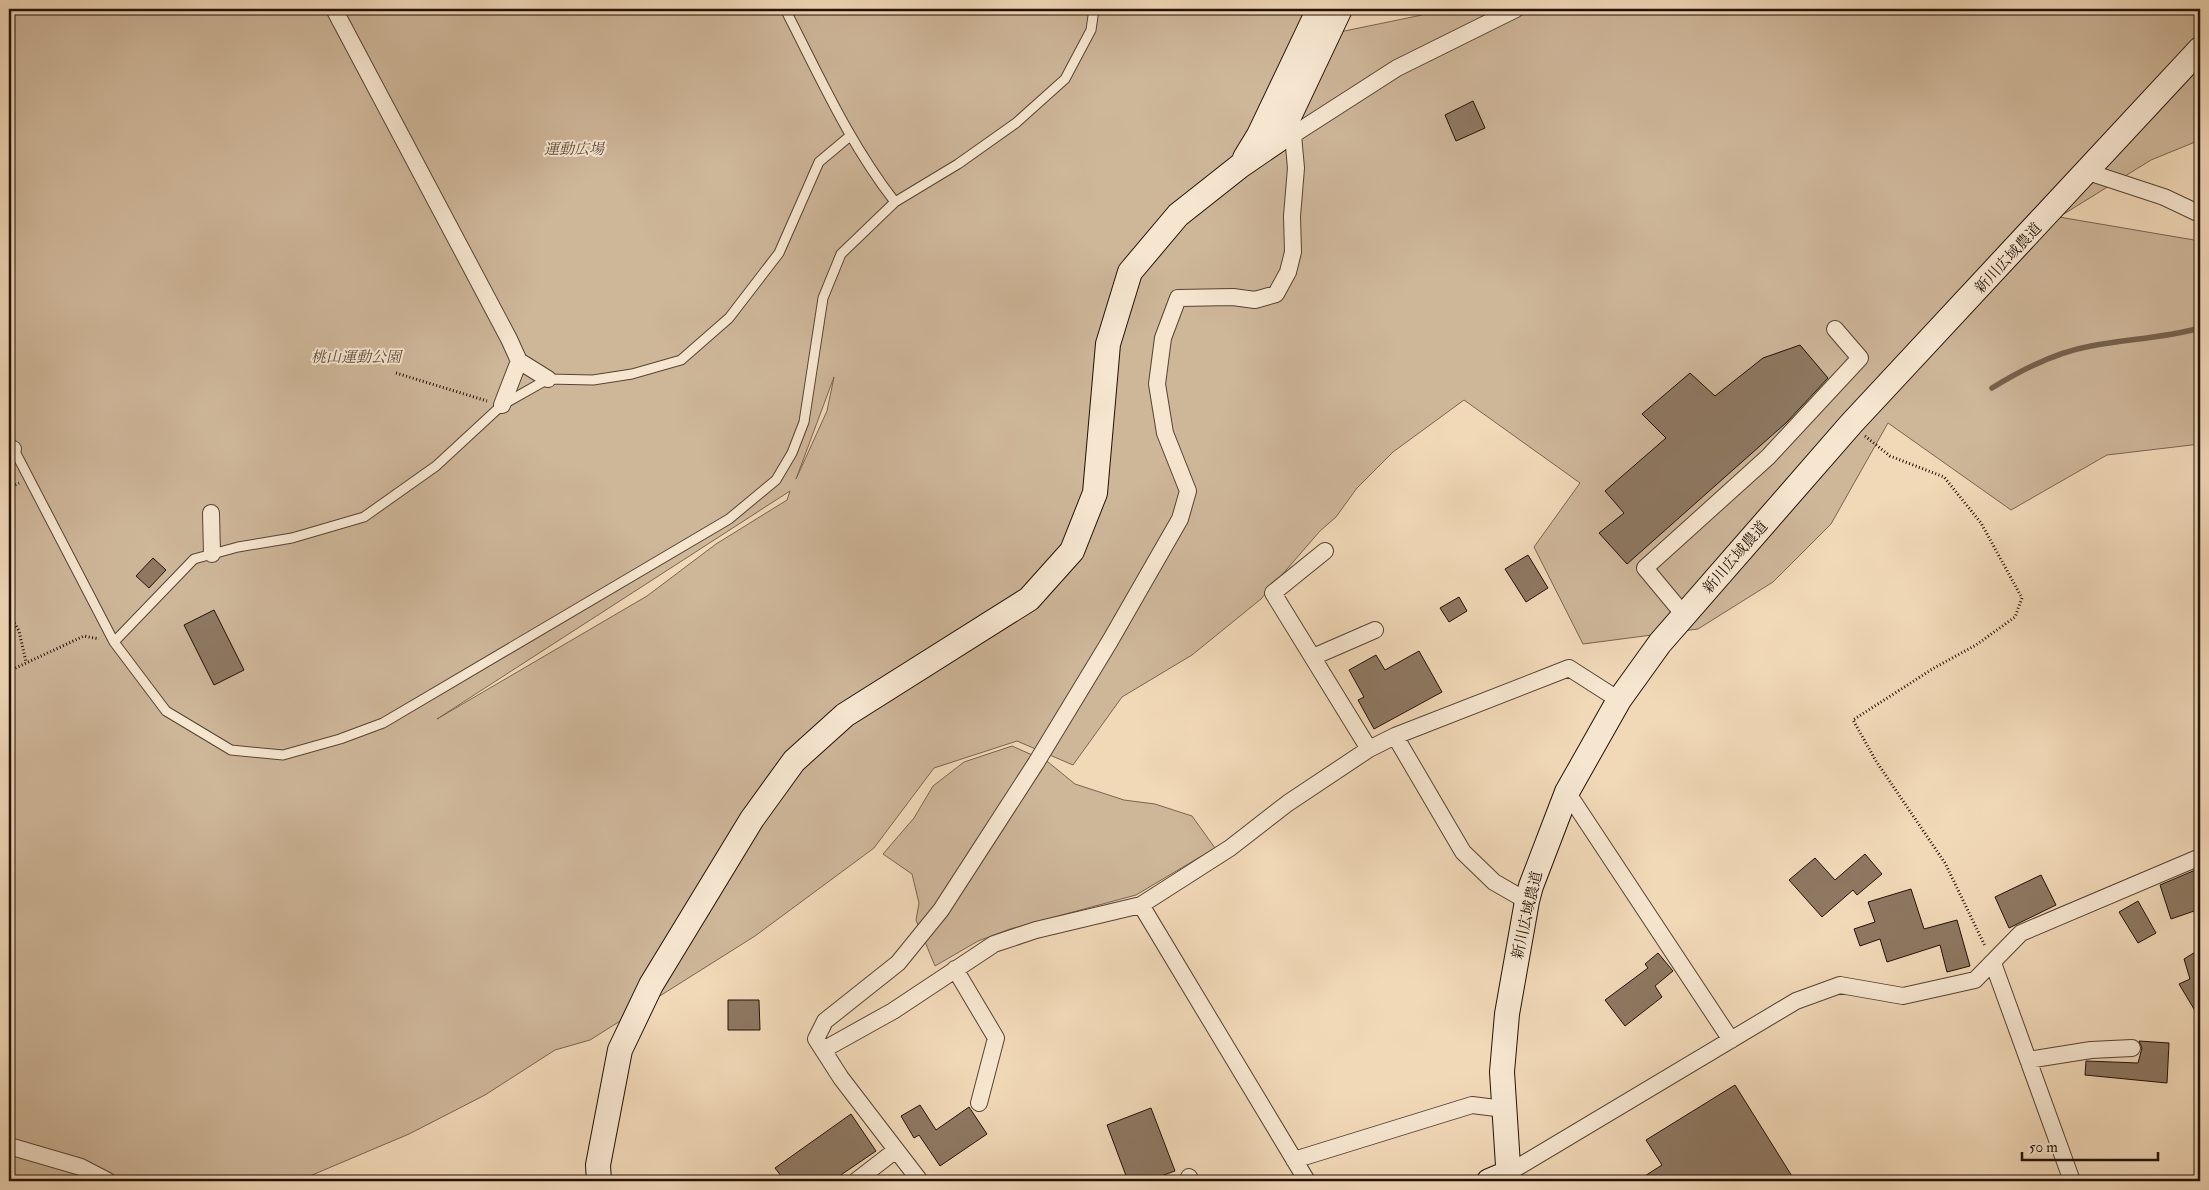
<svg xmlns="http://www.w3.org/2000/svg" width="2209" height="1190" viewBox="0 0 2209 1190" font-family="'IM FELL Double Pica','Noto Serif JP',serif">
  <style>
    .green { fill: #ceb699; stroke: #786450; fill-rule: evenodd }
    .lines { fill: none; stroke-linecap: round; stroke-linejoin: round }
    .stream { stroke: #75604c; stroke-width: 5.5 }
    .building { fill: #8e7862; stroke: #231106 }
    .lane-casing { stroke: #564332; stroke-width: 11 }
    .street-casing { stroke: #564332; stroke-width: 18 }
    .secondary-casing { stroke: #231106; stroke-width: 26 }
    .path { stroke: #231106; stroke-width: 3; stroke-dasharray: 1 2.5; stroke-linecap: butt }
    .lane { stroke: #f6e6d0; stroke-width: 9 }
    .street { stroke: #f6e6d0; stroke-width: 16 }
    .secondary { stroke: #f6e6d0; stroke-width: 24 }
    .labels { text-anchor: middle; stroke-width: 4; stroke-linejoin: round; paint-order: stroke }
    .park-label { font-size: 15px; font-style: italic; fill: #5f4b39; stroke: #f6e6d0 }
    .street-label { font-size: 15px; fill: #231106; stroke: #f6e6d0 }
  </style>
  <rect width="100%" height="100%" fill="#f1d8b7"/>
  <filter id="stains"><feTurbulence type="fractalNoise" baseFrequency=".004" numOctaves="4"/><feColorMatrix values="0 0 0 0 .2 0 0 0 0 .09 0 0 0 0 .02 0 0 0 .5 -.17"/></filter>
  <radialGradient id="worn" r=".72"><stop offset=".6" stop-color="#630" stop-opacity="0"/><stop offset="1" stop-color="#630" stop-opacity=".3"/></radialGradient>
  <path class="green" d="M 9,9 L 1310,9 L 1296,41 L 1422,15 L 1430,9 L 2200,9 L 2200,140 L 2151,160 L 2059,217 L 2200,241 L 2200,444 L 2107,455 L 2011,510 L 1888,423 L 1831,524 L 1773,582 L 1698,629 L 1583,644 L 1534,547 L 1580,483 L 1464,400 L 1393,452 L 1357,488 L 1336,517 L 1320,531 L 1261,599 L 1192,655 L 1122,697 L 1073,765 L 1017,741 L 934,768 L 874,848 L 755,936 L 590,1040 L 555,1050 L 485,1095 L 409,1134 L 298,1181 L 9,1181 ZM 834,377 L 827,411 L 796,479 ZM 790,491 L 787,500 L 716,544 L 647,596 L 437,719 Z
    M 1012,746 L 1048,762 L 1075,784 L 1124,800 L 1155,804 L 1192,816 L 1215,848 L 1136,895 L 1010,929 L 978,941 L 935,966 L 916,920 L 919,903 L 912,874 L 883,854 L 914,818 L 933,786 L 964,762 Z"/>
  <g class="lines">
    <path class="stream" d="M 1992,388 C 2021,370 2057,352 2091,346 C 2128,339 2164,338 2200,328"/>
  </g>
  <path class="building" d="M 1473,101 L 1485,128 L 1456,141 L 1445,115 Z
    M 1800,345 L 1828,378 L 1787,422 L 1627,564 L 1599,533 L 1624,513 L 1605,491 L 1666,438 L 1642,414 L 1690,373 L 1715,396 L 1763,358 Z
    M 1528,555 L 1548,588 L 1526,602 L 1505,569 Z
    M 153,558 L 166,570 L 149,588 L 136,576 Z
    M 1459,597 L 1467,611 L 1449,622 L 1440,608 Z
    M 214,610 L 244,670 L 214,685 L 184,625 Z
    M 1419,651 L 1442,692 L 1374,729 L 1358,700 L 1364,697 L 1349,670 L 1376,655 L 1385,670 Z
    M 1865,854 L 1882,874 L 1857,895 L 1853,890 L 1822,917 L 1789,880 L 1815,858 L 1835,880 Z
    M 2200,868 L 2200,909 L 2171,919 L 2160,885 Z
    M 2041,875 L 2056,905 L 2009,928 L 1995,897 Z
    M 1911,889 L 1924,929 L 1957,920 L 1970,966 L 1947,972 L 1940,945 L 1887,962 L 1880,939 L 1860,946 L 1854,929 L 1875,922 L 1868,902 Z
    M 2138,901 L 2156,933 L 2138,943 L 2119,912 Z
    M 2200,949 L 2200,1019 L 2179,984 L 2190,979 L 2184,959 Z
    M 1658,953 L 1673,971 L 1655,986 L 1662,997 L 1625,1026 L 1605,1000 L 1648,968 L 1645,964 Z
    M 728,1000 L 759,1000 L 760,1030 L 728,1030 Z
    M 2139,1041 L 2169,1043 L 2167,1083 L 2085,1075 L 2086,1061 L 2138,1063 L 2142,1048 Z
    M 1735,1085 L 1795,1181 L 1637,1181 L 1662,1165 L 1646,1140 Z
    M 920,1105 L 936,1130 L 969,1107 L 987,1134 L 940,1166 L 919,1135 L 914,1138 L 901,1116 Z
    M 1151,1108 L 1175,1171 L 1147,1181 L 1128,1181 L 1107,1125 Z
    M 851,1114 L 876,1151 L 832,1181 L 785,1181 L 775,1168 Z"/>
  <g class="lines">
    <defs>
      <path id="lane" d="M 785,9 C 819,75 849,143 895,202
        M 9,440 L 114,642 L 166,711 L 231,750 L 283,755 L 340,739 L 383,723 L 729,519 L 776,480 L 792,453 L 804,422 L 823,298 L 841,254 L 895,202 L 958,164 L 1016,123 L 1065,79 L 1091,30 L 1094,9
        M 114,642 L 194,559 L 238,547 L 292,538 L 364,517 L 436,466 L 502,405 L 548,379 L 593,380 L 632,374 L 681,360 L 729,318 L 779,253 L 819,162 L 850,136"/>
      <path id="street" d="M 334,9 L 509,339 L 519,361
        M 1285,140 L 1397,68 L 1516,9
        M 2088,172 L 2164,197 L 2200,214
        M 502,405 L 519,361 L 548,379
        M 9,449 L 13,449
        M 211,513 L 212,554
        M 1325,551 L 1273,593 L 1369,749
        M 1684,615 L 1645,568 L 1768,457 L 1860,358 L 1835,329
        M 1313,657 L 1375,630
        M 1395,736 L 1463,852 L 1494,882 L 1527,901
        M 1567,792 L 1731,1040
        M 1141,905 L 1307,1181
        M 1993,963 L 2072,1181
        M 955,969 L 996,1038 L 979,1103
        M 823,1050 L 893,1011 L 994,944 L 1036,930 L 1141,905 L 1230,848 L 1288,803 L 1369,749 L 1395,736 L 1569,668 L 1619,700
        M 2028,1060 L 2091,1050 L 2132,1048
        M 9,1146 L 81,1167 L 108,1181
        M 1294,1160 L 1472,1105 L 1504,1109
        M 1508,1173 L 1796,1001 L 1840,985 L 1903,996 L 1975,980 L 2021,933 L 2200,857
        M 1189,1177 L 1191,1181
        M 856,1181 L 896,1150
        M 920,1181 L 841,1078 L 816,1039 L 825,1021 L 898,963 L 941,910 L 1036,763 L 1110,641 L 1180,519 L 1188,491 L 1165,433 L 1157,384 L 1163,338 L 1178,298 L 1233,297 L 1255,300 L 1276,294 L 1288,272 L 1293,252 L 1292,216 L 1296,168 L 1293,135"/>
      <path id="secondary" d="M 1245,158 L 1259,135 L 1319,9
        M 599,1181 L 598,1165 L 620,1050 L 651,985 L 752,819 L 794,761 L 845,715 L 1029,599 L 1072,551 L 1095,493 L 1108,344 L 1130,272 L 1178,215 L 1240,166 L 1278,140 L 1340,9
        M 1489,1181 L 1508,1173
        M 1509,1181 L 1502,1072 L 1507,1014 L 1527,901 L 1531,886 L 1567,792 L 1619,700 L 1660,643 L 1851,424 L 2200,49"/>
    </defs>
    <use href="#lane" class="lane-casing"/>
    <use href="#street" class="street-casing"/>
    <use href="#secondary" class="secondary-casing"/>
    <path class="path" d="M 396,373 L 487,401
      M 1865,436 L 1890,456 L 1944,477 L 1981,523 L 2022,598 L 2015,617 L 1976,645 L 1934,668 L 1853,720 L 1876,761 L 1945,863 L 1985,946
      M 9,488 L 19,483
      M 9,614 L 19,631 L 26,662
      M 9,671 L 84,636 L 99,639"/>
    <use href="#lane" class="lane"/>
    <use href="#street" class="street"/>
    <use href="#secondary" class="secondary"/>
  </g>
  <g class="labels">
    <g class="park-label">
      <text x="574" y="154">運動広場</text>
      <text x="356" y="362">桃山運動公園</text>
    </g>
    <g class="street-label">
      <text transform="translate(2008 258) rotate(-47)" y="5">新川広域農道</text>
      <text transform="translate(1735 557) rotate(-49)" y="5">新川広域農道</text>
      <text transform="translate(1527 915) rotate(-77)" y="5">新川広域農道</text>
    </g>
  </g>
  <rect width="2209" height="1190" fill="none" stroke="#f1d8b7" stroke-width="30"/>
  <rect x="10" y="10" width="2189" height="1170" fill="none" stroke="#231106" stroke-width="2.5"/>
  <rect x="15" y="15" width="2179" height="1160" fill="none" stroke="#231106"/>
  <path d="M2022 1152v8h136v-8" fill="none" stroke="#231106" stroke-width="2.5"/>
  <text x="2029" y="1152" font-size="15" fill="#231106" stroke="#f6e6d0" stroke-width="4" paint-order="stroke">50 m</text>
  <rect width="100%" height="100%" filter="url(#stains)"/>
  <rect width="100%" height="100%" fill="url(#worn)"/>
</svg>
